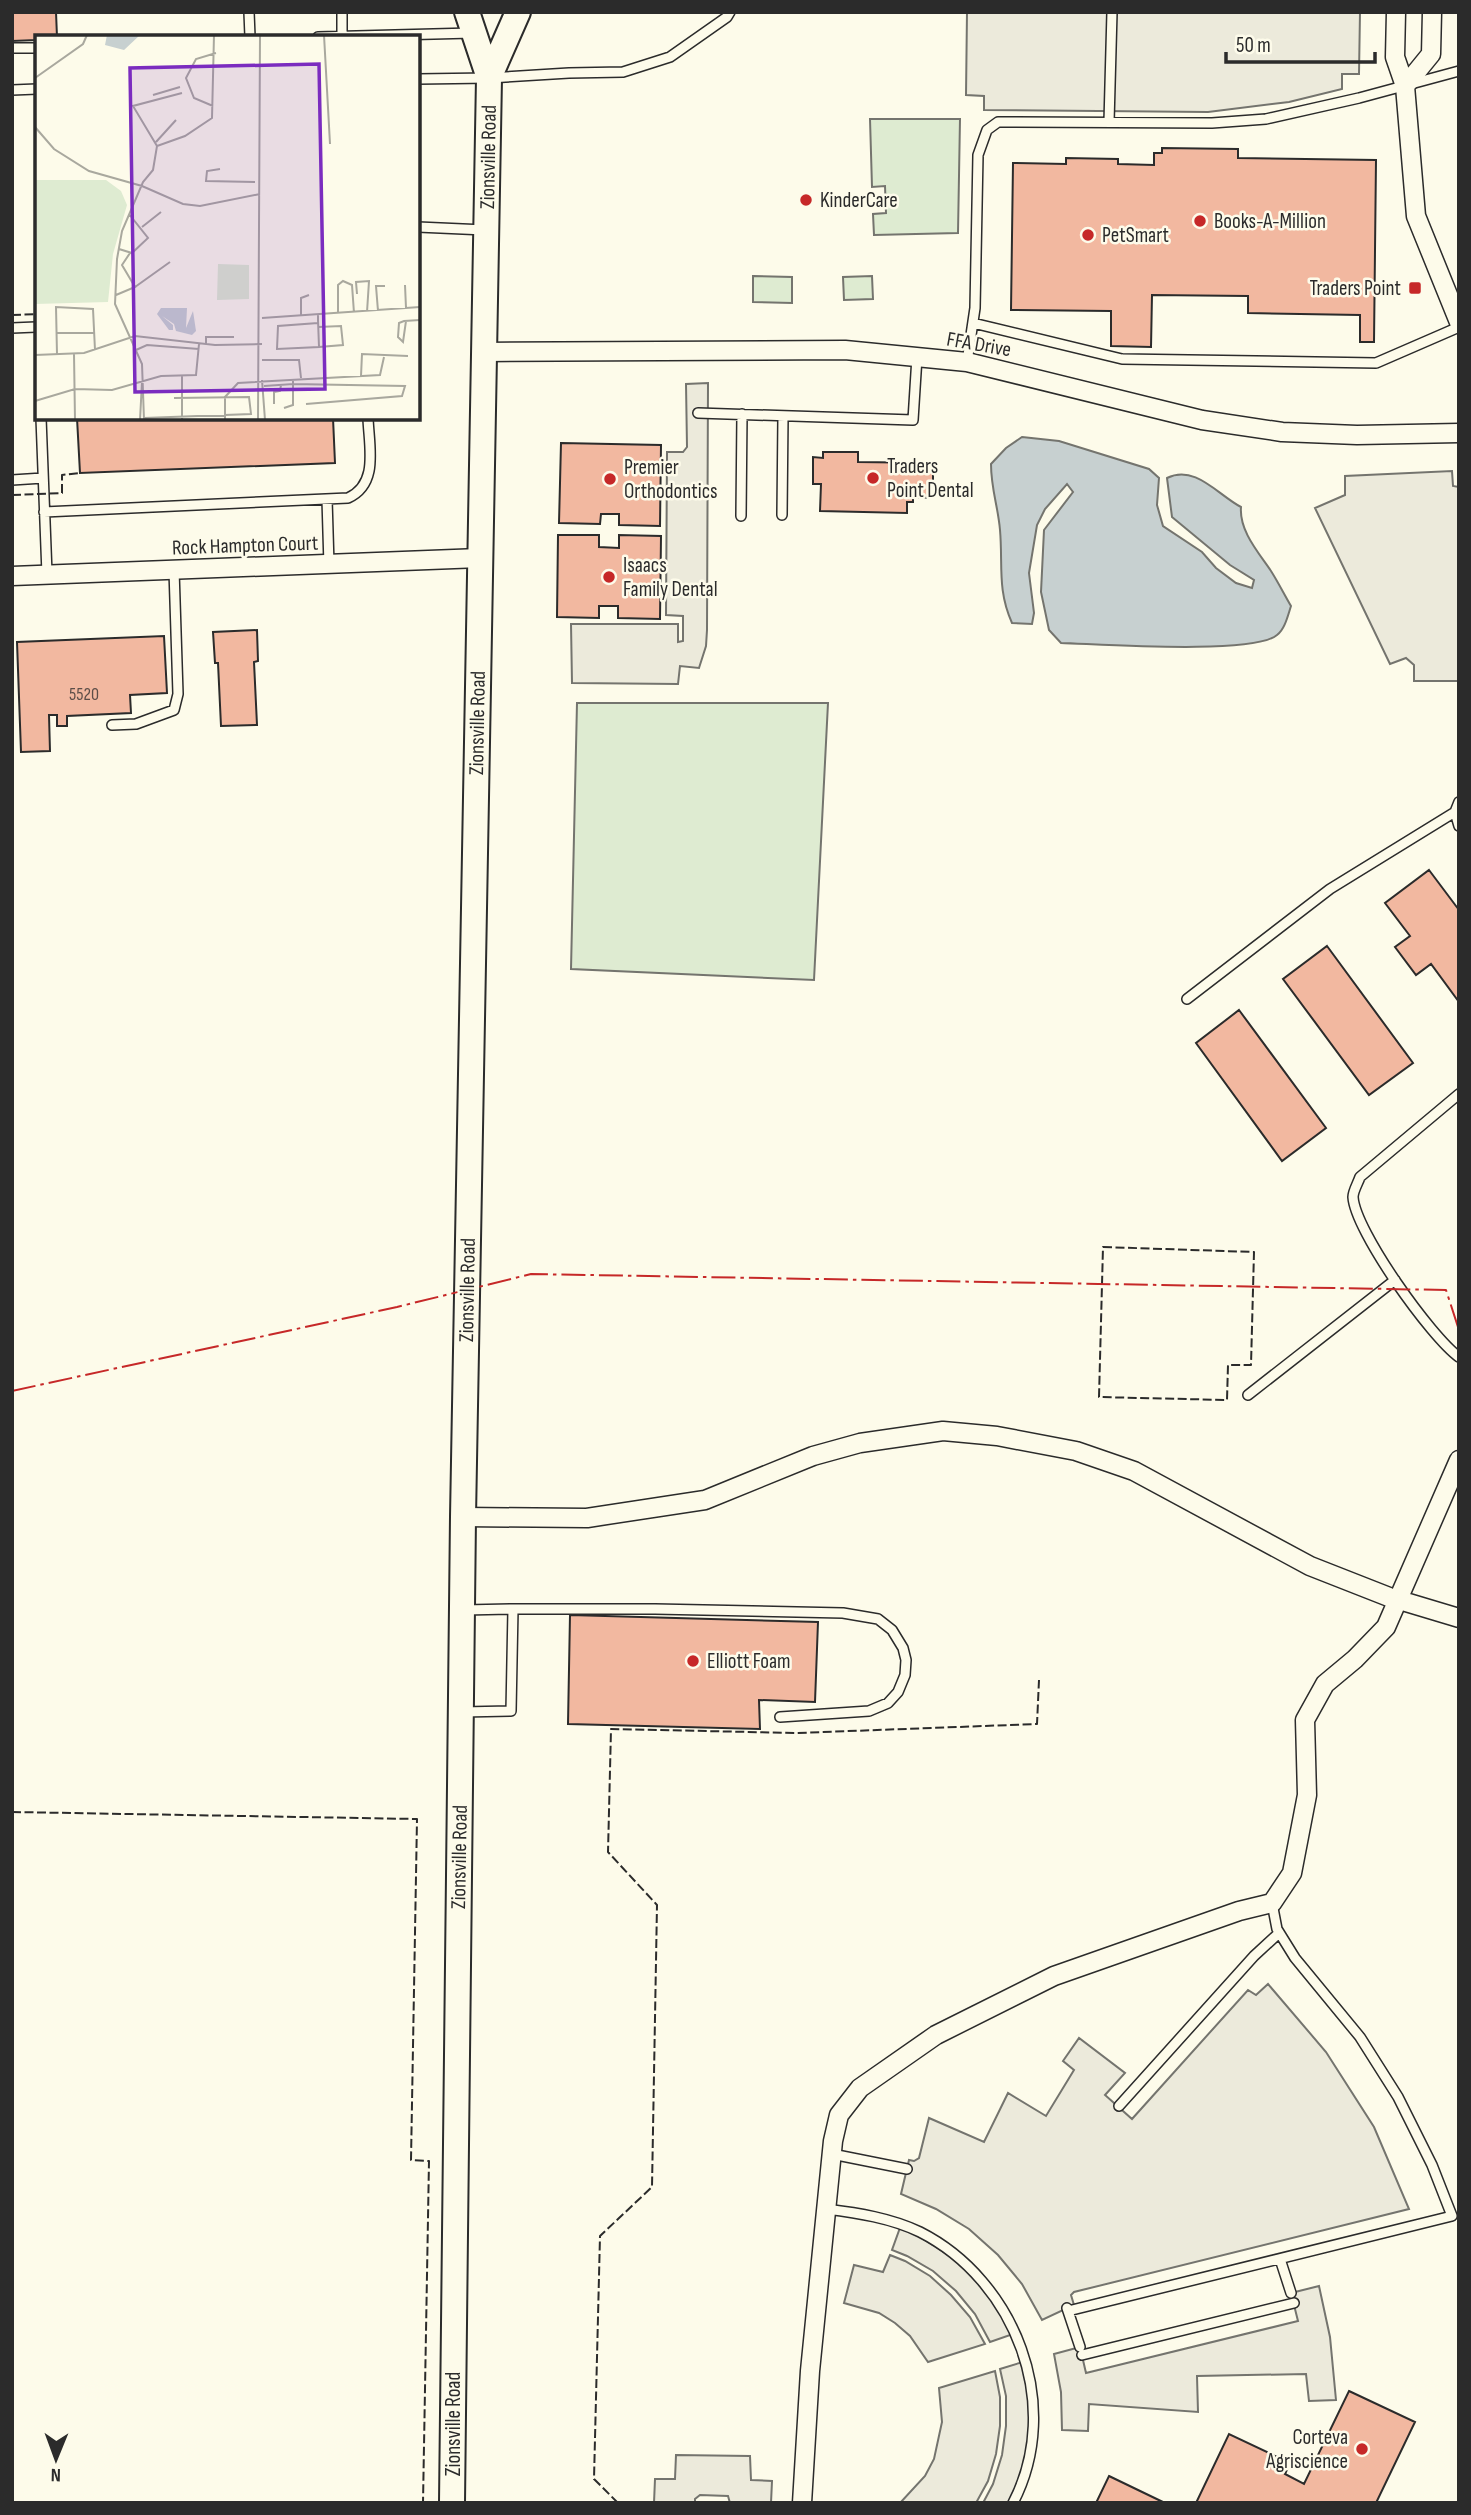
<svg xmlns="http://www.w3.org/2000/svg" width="1471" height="2515" viewBox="0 0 1471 2515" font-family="'Sofia Sans Condensed',sans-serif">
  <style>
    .green { fill: #deebd1; stroke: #74746e; stroke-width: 2 }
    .parking { fill: #eceadb; stroke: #74746e; stroke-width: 2 }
    .water { fill: #c7d0d0; stroke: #74746e; stroke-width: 2 }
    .building { fill: #f2b8a0; stroke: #2b2b2b; stroke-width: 2 }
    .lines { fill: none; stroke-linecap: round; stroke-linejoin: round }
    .service-casing { stroke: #2b2b2b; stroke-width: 12 }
    .minor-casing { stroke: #2b2b2b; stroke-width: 21 }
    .secondary-casing { stroke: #2b2b2b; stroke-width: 28 }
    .service { stroke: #fdfbea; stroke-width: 9 }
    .minor { stroke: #fdfbea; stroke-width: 18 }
    .secondary { stroke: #fdfbea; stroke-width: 24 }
    .fence { stroke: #2b2b2b; stroke-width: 2; stroke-dasharray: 9 3.5; stroke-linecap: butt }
    .power { stroke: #c62828; stroke-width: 2; stroke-dasharray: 24 5 3.5 5; stroke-linecap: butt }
    .poi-dot { fill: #c62828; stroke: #fdfbea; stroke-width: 2.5 }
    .labels { text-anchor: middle; stroke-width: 5; stroke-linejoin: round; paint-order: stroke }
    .number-label { font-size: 18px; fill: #5d4e48 }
    .street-label { font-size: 21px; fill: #2b2b2b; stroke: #fdfbea }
    .poi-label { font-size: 21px; fill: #2b2b2b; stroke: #fdfbea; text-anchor: start }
    .inset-road { fill: none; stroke: #a9a89e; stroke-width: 2 }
    .view { fill: #7b2cbf; fill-opacity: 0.15; stroke: #7b2cbf; stroke-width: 3.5 }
    .inset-edge { fill: none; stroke: #2b2b2b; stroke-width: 3.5 }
  </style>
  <rect width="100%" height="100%" fill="#fdfbea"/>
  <path class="green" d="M 870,119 L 960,119 L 958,233 L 874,235 L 873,214 L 886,213 L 885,186 L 872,187 Z
    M 753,276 L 792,277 L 792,303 L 753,302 Z
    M 872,276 L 873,299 L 844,300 L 843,277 Z
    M 577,703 L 828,703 L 814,980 L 571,969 Z"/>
  <path class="parking" d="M 967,12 L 1360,12 L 1359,74 L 1342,74 L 1342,89 L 1289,102 L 1208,112 L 984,110 L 984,96 L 966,95 Z
    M 708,383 L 707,630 L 706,646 L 699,668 L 680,666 L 678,684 L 572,683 L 571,624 L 678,624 L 678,642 L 683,641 L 683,616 L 666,615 L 667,452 L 683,452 L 687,447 L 686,384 Z
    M 1452,471 L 1453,486 L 1459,487 L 1459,681 L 1414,681 L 1414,665 L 1406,658 L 1390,664 L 1315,508 L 1345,495 L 1345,476 Z
    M 1268,1984 L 1326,2052 L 1374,2127 L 1409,2209 L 1074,2292 L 1071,2295 L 1074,2305 L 1042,2320 L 1022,2284 L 998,2255 L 969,2229 L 936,2209 L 901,2194 L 909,2160 L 914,2161 L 919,2158 L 929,2118 L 984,2142 L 1008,2093 L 1046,2116 L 1074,2070 L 1063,2061 L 1079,2038 L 1125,2073 L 1105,2095 L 1132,2119 L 1248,1990 L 1256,1995 Z
    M 901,2225 L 975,2272 L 1016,2333 L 990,2342 L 975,2314 L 956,2291 L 933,2271 L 907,2256 L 892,2250 Z
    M 890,2255 L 905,2261 L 930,2276 L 951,2295 L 970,2317 L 985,2344 L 928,2362 L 910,2336 L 895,2323 L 879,2313 L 844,2303 L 854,2265 L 883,2272 Z
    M 1319,2286 L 1330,2337 L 1336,2400 L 1309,2401 L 1306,2374 L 1197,2376 L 1198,2412 L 1089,2404 L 1088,2431 L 1062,2430 L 1061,2392 L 1054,2354 L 1080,2347 L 1086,2373 L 1298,2321 L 1291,2293 Z
    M 1026,2361 L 1033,2428 L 1013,2503 L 983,2503 L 993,2484 L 1002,2455 L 1006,2426 L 1006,2396 L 1000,2369 Z
    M 995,2371 L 1000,2397 L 1000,2426 L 996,2454 L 988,2481 L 976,2503 L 900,2503 L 925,2476 L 934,2459 L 942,2422 L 939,2388 Z
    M 676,2455 L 750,2456 L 751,2480 L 772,2481 L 771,2503 L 730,2503 L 728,2496 L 700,2495 L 695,2499 L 695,2503 L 654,2503 L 655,2479 L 675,2479 Z"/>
  <path class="water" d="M 1022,437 L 1059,441 L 1149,469 L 1159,478 L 1157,505 L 1163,526 L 1202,552 L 1216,568 L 1236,583 L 1252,588 L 1254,580 L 1230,565 L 1172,517 L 1167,478 C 1195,464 1218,495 1241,507 C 1239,531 1259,553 1271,571 C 1278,582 1284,594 1291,606 C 1288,615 1285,629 1277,635 C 1254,655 1099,644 1061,643 L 1049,630 L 1041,592 L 1044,530 L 1073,492 L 1067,484 L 1045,509 L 1037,525 L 1029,573 L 1034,613 L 1032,624 L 1012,623 C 997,590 1003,564 1000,530 C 998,506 991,489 991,464 L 1006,448 Z"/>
  <path class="building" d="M 12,12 L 56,12 L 57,37 L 37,37 L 37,40 L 12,41 Z
    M 1162,148 L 1238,149 L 1238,158 L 1376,160 L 1374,342 L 1360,342 L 1360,315 L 1248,313 L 1248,296 L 1152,295 L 1151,347 L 1111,346 L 1111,311 L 1011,310 L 1013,163 L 1066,164 L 1066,158 L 1118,159 L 1118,164 L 1154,165 L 1154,153 L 1162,153 Z
    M 77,418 L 333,418 L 335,463 L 80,473 Z
    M 561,443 L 661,445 L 660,526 L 619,525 L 619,514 L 601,514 L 600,524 L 559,523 Z
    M 823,452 L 858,452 L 858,462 L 936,463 L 936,470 L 933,472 L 933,498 L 913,497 L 913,502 L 907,502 L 907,513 L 820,511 L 821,484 L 813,484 L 813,457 L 823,458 Z
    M 558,535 L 599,535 L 599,547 L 619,548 L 619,535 L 661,536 L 660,619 L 618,618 L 618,606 L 599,606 L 599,618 L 557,617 Z
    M 257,630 L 258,661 L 254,662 L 257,725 L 221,726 L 218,663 L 215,663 L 213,632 Z
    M 164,636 L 167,693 L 130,695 L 131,713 L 67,716 L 67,726 L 57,726 L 57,715 L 49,715 L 50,751 L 21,752 L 17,642 Z
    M 1429,870 L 1459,910 L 1459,1002 L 1431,964 L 1416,975 L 1395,947 L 1410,936 L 1385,903 Z
    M 1327,946 L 1413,1063 L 1369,1095 L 1283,979 Z
    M 1239,1010 L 1326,1128 L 1282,1161 L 1196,1043 Z
    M 570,1615 L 818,1622 L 815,1702 L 759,1700 L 760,1729 L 568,1724 Z
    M 1349,2391 L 1415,2422 L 1376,2503 L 1196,2503 L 1229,2434 L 1290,2463 L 1285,2474 L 1304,2484 Z
    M 1109,2476 L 1165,2503 L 1096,2503 Z"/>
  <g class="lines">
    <defs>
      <path id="service" d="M 249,12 L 250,37
        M 342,12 L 342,35
        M 318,37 L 472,33
        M 12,48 L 37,48
        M 418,79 L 489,78 L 569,73 L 623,72 L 670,57 L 727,17 L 730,12
        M 12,90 L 37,89
        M 1109,122 L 1112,12
        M 418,227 L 485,230
        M 973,323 L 1122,359 L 1376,363 L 1459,327
        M 12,328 L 36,327
        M 967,362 L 975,308 L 978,155 L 987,130 L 998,122 L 1212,123 L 1266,119 L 1359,98 L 1459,71
        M 698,413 L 913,420 L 917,357
        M 41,418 L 47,574
        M 12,480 L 43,478
        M 327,499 L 329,565
        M 44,512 L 348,498 C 379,484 369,447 368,418
        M 782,515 L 783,416
        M 741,516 L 742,414
        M 112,725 L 136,724 L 174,710 L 178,694 L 174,570
        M 1459,802 L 1455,812 L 1459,826
        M 1187,999 L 1330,889 L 1455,812
        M 1459,1094 L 1360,1177 C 1358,1183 1353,1191 1353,1197 C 1355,1231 1431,1337 1459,1357
        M 1248,1395 L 1395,1280
        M 513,1609 L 655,1609 L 843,1613 L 878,1619 L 892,1630 L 903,1648 L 906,1660 L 905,1675 L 898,1692 L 888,1703 L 869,1711 L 780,1717
        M 462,1712 L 511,1711 L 513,1609 L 464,1610
        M 1119,2106 L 1254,1956 L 1279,1933
        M 832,2154 L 907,2169
        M 826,2209 C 858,2213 891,2218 920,2232 C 1015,2280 1064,2405 1013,2503
        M 1280,2259 L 1291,2293
        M 1067,2308 L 1080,2347
        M 1068,2311 L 1452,2216 L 1432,2165 L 1398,2097 L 1360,2037 L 1295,1958 L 1277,1929 L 1272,1903
        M 1082,2355 L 1294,2303"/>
      <path id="minor" d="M 1396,12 L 1395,57 L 1405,86 L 1416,216 L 1459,322
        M 1405,86 L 1431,54 L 1432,12
        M 485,352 L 845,350 L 967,362 L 1202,420 L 1282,432 L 1357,435 L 1459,433
        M 12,576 L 480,558
        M 463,1517 L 587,1518 L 705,1500 L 813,1456 L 860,1443 L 943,1431 L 997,1436 L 1076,1451 L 1134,1471 L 1310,1566 L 1389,1597 L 1459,1618
        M 802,2503 L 810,2371 L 833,2141 L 839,2115 L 860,2088 L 936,2035 L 1054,1976 L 1239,1911 L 1272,1903 L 1292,1873 L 1307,1795 L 1305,1720 L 1325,1684 L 1355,1659 L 1386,1627 L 1459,1460"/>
      <path id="secondary" d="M 489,78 L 518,12
        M 452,2503 L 463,1517 L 489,78 L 467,12"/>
    </defs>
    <use href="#service" class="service-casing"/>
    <use href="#minor" class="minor-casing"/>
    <use href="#secondary" class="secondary-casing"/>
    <use href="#service" class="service"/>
    <use href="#minor" class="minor"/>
    <use href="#secondary" class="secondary"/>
    <path class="fence" d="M 12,315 L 37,314
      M 12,495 L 62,493 L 62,475 L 80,473
      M 1103,1247 L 1254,1252 L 1251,1365 L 1228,1365 L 1227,1400 L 1099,1397 Z
      M 12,1812 L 417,1819 L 411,2160 L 429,2161 L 423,2503
      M 618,2503 L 594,2479 L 600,2236 L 652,2187 L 657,1905 L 608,1852 L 611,1729 L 797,1733 L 1037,1724 L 1039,1680"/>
    <path class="power" d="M 12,1391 L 397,1307 L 531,1274 L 1446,1290 L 1459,1330"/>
  </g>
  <g class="poi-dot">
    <circle cx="806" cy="200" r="7"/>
    <circle cx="1200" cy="221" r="7"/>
    <circle cx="1088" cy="235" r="7"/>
    <rect x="1408" y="281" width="14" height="14" rx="3.5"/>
    <circle cx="873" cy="478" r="7"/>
    <circle cx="610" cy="479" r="7"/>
    <circle cx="609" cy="577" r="7"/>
    <circle cx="693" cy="1661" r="7"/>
    <circle cx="1362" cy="2449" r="7"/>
  </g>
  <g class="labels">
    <g class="number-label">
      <text x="84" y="700">5520</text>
    </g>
    <g class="street-label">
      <text transform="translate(488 157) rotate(-89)" y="7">Zionsville Road</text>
      <text transform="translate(979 344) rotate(10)" y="7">FFA Drive</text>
      <text transform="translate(245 545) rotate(-2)" y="7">Rock Hampton Court</text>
      <text transform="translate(477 723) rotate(-89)" y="7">Zionsville Road</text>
      <text transform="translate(467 1290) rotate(-89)" y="7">Zionsville Road</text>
      <text transform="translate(459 1857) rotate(-89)" y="7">Zionsville Road</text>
      <text transform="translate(453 2424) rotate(-90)" y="7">Zionsville Road</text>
    </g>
    <g class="poi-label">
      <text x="820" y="207">KinderCare</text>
      <text x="1214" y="228">Books-A-Million</text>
      <text x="1102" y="242">PetSmart</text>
      <text x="1401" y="295" text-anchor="end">Traders Point</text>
      <text x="887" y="473">Traders<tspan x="887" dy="24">Point Dental</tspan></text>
      <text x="624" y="474">Premier<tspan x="624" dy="24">Orthodontics</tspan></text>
      <text x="623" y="572">Isaacs<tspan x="623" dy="24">Family Dental</tspan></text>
      <text x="707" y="1668">Elliott Foam</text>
      <text x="1348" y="2444" text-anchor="end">Corteva<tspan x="1348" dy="24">Agriscience</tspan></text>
    </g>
  </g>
  <g transform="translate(35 35)">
    <rect width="385" height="385" fill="#fdfbea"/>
    <path d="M 0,145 L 71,145 L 86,156 L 92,170 L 78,219 L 73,267 L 0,269 ZM 183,229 L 214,230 L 214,264 L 182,265 Z" fill="#deebd1"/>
    <path d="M 72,0 L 105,0 L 89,15 L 70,10 ZM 126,273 L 152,273 L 151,293 L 158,276 L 161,296 L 157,300 L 141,296 L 139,289 L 127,281 L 138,290 L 138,295 L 134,295 L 122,279 Z" fill="#c7d0d0"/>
    <path class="inset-road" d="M 289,0 L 295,109M 0,43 L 48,9 L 52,0M 118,60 L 145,52M 178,71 L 159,63 L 151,43 L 161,24 L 181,18M 0,92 L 19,114 L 54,136 L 107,151 L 148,169 L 165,171 L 225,159M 121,107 L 141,85M 122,111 L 98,71 L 147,58M 185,134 L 172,136 L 171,146 L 220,147M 107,192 L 126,177M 84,214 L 97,218 L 113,203 L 94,179M 370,250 L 371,273M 100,252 L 135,227M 322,259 L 321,247 L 334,246 L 332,277M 81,260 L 100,252 L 87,230 L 95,218M 343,276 L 341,251 L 350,251M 303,279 L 303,250 L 308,246 L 317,250 L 319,278M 283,280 L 283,285 L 284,312 L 242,314 L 243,291 L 283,288M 266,281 L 266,263 L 274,260M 227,283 L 385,272M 371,286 L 368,307 L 363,302 L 364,288 L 369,286 L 385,285M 283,292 L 306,291 L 308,310 L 284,312M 22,298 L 59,298M 171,310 L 171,302 L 199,302M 101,315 L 112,310 L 164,314M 22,319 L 21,272 L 58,274 L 60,315M 39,319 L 40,385M 0,320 L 49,318 L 100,301 L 180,310 L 227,309M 227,325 L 264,325 L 266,343M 147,341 L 147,385M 326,341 L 327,319 L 373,321M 258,344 L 258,349 L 370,351 L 367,361 L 271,369M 227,345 L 230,385M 229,351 L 258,349 L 258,370 L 249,373M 0,366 L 40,354 L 77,355 L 126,341 L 161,340 L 164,309M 239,369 L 239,357 L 245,356 L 246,350M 109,383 L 216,379 L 214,362 L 139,363M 105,385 L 107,347M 109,385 L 107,329 L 80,269 L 82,224 L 87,196 L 108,147 L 118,135 L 122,111 L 150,101 L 177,83 L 179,0M 190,385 L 190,362 L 203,348 L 345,340 L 349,322M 223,385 L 225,0"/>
    <path class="view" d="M 284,29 L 290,354 L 100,357 L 95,33 Z"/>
    <rect width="385" height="385" class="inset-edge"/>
  </g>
  <rect width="1471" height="2515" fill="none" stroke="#2b2b2b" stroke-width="28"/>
  <g transform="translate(56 2459) rotate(181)" stroke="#fdfbea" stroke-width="5" paint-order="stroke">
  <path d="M0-5L12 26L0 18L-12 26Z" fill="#2b2b2b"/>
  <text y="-10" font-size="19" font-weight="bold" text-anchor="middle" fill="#2b2b2b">N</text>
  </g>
  <path d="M1226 52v10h149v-10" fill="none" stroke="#2b2b2b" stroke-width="3.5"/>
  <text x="1236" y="52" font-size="21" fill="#2b2b2b" stroke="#fdfbea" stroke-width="5" paint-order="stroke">50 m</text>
</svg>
